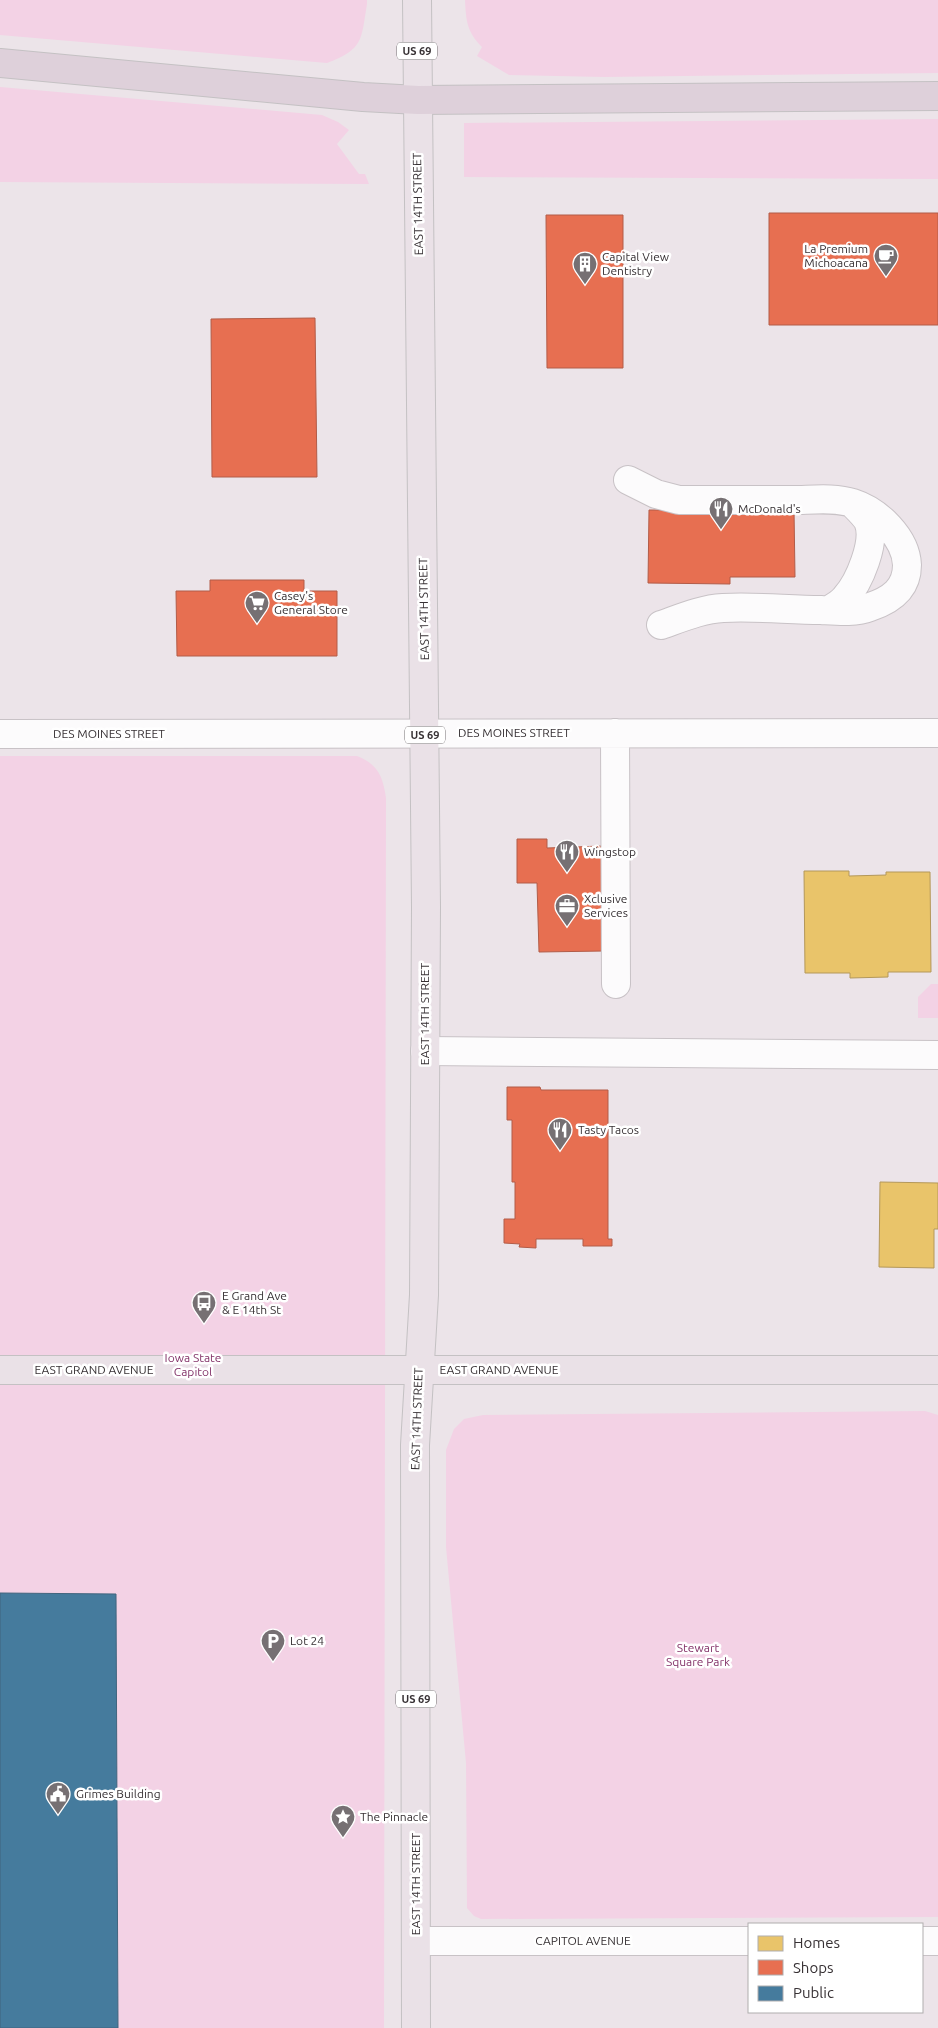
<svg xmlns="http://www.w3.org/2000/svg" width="938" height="2028" viewBox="0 0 938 2028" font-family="Ubuntu,sans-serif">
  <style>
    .green { fill: #f3d2e5 }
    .homes { fill: #e9c46a; stroke: #b4985a }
    .shops { fill: #e76f51; stroke: #b25c48 }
    .public { fill: #457b9d; stroke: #41657e }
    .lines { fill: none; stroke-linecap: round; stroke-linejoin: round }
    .minor-casing { stroke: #c8c2c6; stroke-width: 30 }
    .major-casing { stroke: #c4c1c3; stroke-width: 30 }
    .highway-casing { stroke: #c4c1c3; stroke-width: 30 }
    .minor { stroke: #fcfbfc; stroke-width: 28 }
    .major { stroke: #eae1e7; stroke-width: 28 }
    .highway { stroke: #ded0da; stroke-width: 28 }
    .labels { text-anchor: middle; stroke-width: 5; stroke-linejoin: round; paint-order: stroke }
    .shield { fill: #fff; stroke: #736f71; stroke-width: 1 }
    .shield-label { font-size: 11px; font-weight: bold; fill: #373134 }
    .street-label { font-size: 12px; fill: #373134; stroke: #fff }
    .poi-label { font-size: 12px; fill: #373134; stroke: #fff; text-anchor: start }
    .park-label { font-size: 12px; fill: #84346a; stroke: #fff }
  </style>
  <rect width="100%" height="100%" fill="#ece4e9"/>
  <path class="green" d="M 0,0 L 367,0 L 367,4 C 361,40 364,49 327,63 L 0,35 Z
    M 465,0 L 938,0 L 938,73 L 604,77 L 509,75 L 477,56 L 482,47 C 467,32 466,21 465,0 Z
    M 0,87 L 322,115 L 338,122 L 349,130 L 337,144 L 359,174 L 365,174 L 369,184 L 0,182 Z
    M 938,119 L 938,179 L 464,177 L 464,123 Z
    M 0,756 L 357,756 C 378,764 383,777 386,798 L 384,2028 L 0,2028 Z
    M 931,984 L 938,984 L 938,1018 L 918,1018 L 918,997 Z
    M 925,1411 L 938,1415 L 938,1917 L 481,1919 L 474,1916 L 467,1908 L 466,1763 L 446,1547 L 446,1450 L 454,1429 L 464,1419 L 483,1415 Z"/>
  <path class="homes" d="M 804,871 L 849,871 L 849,876 L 886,875 L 886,872 L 930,872 L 931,972 L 888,972 L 888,977 L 850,978 L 850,973 L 805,973 Z
    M 880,1182 L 938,1183 L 938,1229 L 934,1229 L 934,1268 L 879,1267 Z"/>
  <path class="shops" d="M 769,213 L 938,213 L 938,325 L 769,325 Z
    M 546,215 L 623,215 L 623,368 L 547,368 Z
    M 315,318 L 317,477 L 212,477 L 211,319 Z
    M 649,510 L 794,510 L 795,577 L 730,577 L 730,584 L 648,583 Z
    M 210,580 L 304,580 L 304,591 L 337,591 L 337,656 L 177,656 L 176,591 L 210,591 Z
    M 517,839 L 547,839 L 547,848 L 602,846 L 604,951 L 539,952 L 537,883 L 517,883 Z
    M 507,1087 L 540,1087 L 541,1090 L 608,1090 L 608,1239 L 612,1239 L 612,1246 L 583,1246 L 583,1239 L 536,1239 L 536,1248 L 519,1247 L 520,1244 L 504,1243 L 504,1219 L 515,1219 L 515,1182 L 512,1182 L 512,1120 L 507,1120 Z"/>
  <path class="public" d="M 0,1593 L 116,1594 L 118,2028 L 0,2028 Z"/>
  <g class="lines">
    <defs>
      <path id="minor" d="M 628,480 L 656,494 L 679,500 C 717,500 754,500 792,500 C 811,500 834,497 853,503 C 878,511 906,538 907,565 C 907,589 891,600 870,607 C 855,613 837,611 821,610 C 789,610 755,606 723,608 C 702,609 681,618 661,625
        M 829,610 C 834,607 841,603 845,598 C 859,583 877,541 868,521 C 865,516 859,510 855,506
        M 615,733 L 616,984
        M 0,734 L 938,733
        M 425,1051 L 938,1055
        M 416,1941 L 749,1941
        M 922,1941 L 938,1941"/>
      <path id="major" d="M 0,1370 L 938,1370
        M 416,2028 L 415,1445 L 424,1295 L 426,907 L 417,0"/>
      <path id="highway" d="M 0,63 L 363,97 L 418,100 L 938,96"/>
    </defs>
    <use href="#minor" class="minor-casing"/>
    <use href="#major" class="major-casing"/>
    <use href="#highway" class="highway-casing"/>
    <use href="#minor" class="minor"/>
    <use href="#major" class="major"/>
    <use href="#highway" class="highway"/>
  </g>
  <defs>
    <symbol id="cafe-pin" viewBox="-11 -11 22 30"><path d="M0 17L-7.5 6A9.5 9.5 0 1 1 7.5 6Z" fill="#767073" stroke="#fff"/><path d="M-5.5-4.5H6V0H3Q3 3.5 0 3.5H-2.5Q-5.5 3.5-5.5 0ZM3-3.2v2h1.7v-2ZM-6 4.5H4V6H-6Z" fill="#fff"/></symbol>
    <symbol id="building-pin" viewBox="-11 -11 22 30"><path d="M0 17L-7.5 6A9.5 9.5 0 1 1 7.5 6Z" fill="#767073" stroke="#fff"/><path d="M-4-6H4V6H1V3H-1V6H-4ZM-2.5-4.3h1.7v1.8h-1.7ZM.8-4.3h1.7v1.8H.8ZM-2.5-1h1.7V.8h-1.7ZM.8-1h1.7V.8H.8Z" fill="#fff"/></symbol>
    <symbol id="restaurant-pin" viewBox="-11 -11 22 30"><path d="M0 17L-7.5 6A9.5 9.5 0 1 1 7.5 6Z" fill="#767073" stroke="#fff"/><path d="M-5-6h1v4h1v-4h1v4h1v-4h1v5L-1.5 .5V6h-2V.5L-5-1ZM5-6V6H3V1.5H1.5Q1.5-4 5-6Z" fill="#fff"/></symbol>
    <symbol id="supermarket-pin" viewBox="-11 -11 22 30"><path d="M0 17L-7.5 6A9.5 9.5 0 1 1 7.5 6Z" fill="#767073" stroke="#fff"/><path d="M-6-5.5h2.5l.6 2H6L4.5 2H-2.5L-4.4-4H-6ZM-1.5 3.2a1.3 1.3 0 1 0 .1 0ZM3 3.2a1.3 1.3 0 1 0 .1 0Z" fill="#fff"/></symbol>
    <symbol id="office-pin" viewBox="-11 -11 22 30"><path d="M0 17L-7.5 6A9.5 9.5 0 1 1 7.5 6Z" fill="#767073" stroke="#fff"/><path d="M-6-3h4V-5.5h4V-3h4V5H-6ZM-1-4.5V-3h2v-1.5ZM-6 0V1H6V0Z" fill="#fff"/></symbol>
    <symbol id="bus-pin" viewBox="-11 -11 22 30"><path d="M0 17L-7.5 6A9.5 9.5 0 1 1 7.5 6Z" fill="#767073" stroke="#fff"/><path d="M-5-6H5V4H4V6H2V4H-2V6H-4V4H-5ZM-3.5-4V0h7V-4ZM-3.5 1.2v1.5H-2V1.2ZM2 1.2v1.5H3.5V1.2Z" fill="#fff"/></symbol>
    <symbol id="parking-pin" viewBox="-11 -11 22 30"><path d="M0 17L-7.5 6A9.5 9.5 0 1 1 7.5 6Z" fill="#767073" stroke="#fff"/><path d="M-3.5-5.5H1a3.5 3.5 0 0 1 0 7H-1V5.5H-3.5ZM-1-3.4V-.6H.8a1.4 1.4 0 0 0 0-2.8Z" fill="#fff"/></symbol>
    <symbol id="civic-pin" viewBox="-11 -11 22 30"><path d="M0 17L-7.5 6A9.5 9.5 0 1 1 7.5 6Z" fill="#767073" stroke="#fff"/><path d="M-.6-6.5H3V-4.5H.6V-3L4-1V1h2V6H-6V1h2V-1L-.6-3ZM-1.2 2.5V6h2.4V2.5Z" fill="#fff"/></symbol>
    <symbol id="sight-pin" viewBox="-11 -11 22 30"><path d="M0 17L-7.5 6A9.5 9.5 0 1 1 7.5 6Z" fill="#767073" stroke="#fff"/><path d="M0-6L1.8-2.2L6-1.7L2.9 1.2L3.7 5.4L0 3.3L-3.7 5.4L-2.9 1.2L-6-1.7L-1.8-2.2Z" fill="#fff"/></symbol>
  </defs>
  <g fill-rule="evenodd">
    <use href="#cafe-pin" x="872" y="242" width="28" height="38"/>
    <use href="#building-pin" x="571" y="250" width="28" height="38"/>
    <use href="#restaurant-pin" x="707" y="495" width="28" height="38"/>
    <use href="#supermarket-pin" x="243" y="589" width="28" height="38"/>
    <use href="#restaurant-pin" x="553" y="838" width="28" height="38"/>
    <use href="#office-pin" x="553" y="892" width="28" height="38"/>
    <use href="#restaurant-pin" x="546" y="1116" width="28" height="38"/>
    <use href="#bus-pin" x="190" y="1289" width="28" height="38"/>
    <use href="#parking-pin" x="259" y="1627" width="28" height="38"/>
    <use href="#civic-pin" x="44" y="1780" width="28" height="38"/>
    <use href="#sight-pin" x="329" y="1803" width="28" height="38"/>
  </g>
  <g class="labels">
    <g class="shield">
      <rect x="397" y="42.5" width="40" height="17" rx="4"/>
      <rect x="405" y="726.5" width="40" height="17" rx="4"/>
      <rect x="396" y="1690.5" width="40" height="17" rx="4"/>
    </g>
    <g class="shield-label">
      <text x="417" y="55">US 69</text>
      <text x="425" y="739">US 69</text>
      <text x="416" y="1703">US 69</text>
    </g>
    <g class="street-label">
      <text transform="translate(418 204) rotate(-91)" y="4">EAST 14TH STREET</text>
      <text transform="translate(424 609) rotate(-91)" y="4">EAST 14TH STREET</text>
      <text x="514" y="737">DES MOINES STREET</text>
      <text x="109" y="738">DES MOINES STREET</text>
      <text transform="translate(425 1014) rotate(-90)" y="4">EAST 14TH STREET</text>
      <text x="94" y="1374">EAST GRAND AVENUE</text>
      <text x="499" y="1374">EAST GRAND AVENUE</text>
      <text transform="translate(417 1419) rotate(-88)" y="4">EAST 14TH STREET</text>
      <text transform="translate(416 1884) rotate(-90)" y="4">EAST 14TH STREET</text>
      <text x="583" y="1945">CAPITOL AVENUE</text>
    </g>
    <g class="poi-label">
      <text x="868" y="253" text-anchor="end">La Premium<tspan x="868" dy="14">Michoacana</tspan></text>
      <text x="602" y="261">Capital View<tspan x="602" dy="14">Dentistry</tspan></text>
      <text x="738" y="513">McDonald's</text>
      <text x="274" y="600">Casey's<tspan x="274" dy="14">General Store</tspan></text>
      <text x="584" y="856">Wingstop</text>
      <text x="584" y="903">Xclusive<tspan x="584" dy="14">Services</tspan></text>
      <text x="578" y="1134">Tasty Tacos</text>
      <text x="222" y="1300">E Grand Ave<tspan x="222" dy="14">&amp; E 14th St</tspan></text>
      <text x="290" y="1645">Lot 24</text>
      <text x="76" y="1798">Grimes Building</text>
      <text x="360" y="1821">The Pinnacle</text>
    </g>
    <g class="park-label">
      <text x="193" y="1362">Iowa State<tspan x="193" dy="14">Capitol</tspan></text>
      <text x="698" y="1652">Stewart<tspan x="698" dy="14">Square Park</tspan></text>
    </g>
  </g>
  <rect x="748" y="1923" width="175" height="90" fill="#ffffff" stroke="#afadae"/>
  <rect x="758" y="1936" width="25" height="15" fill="#e9c46a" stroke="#afadae"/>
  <text x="793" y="1948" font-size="15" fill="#373134">Homes</text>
  <rect x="758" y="1960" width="25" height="15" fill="#e76f51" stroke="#afadae"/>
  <text x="793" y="1973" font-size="15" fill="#373134">Shops</text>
  <rect x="758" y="1986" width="25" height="15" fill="#457b9d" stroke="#afadae"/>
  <text x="793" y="1998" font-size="15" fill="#373134">Public</text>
</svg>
